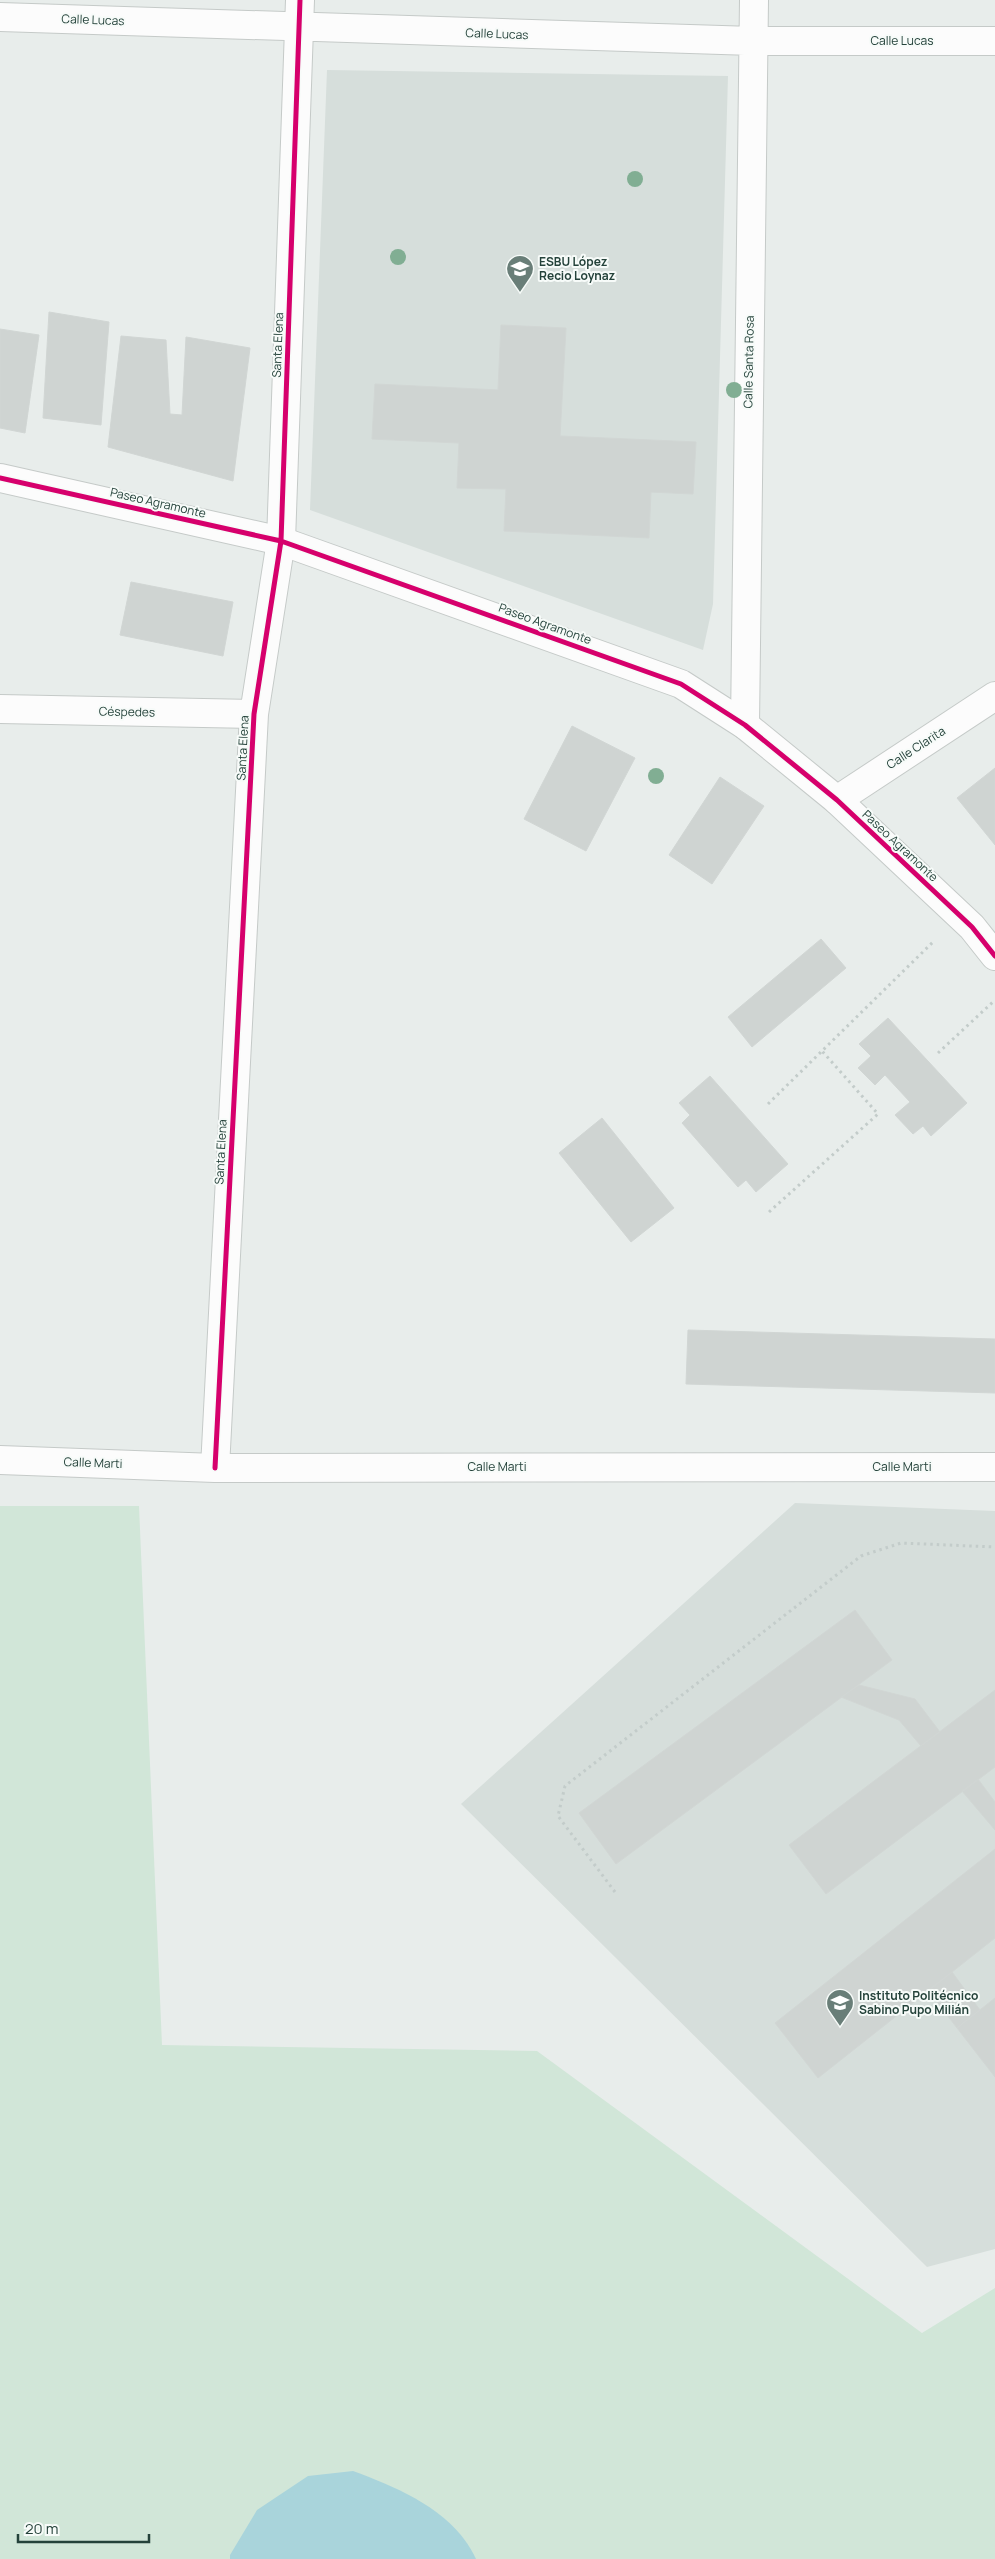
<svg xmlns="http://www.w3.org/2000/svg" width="995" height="2559" viewBox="0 0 995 2559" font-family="Manrope,sans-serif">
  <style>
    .built { fill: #d6dedb }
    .green { fill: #d1e6d8 }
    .water { fill: #a9d4db }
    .building { fill: #cfd4d2; stroke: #d1d6d4 }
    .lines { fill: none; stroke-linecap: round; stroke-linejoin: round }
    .minor-casing { stroke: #c5cac8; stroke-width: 30 }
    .tertiary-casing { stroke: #c5cac8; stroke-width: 30 }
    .path { stroke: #c3ccca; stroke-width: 3; stroke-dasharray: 2.5 4; stroke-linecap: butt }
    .minor { stroke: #fcfcfc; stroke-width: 28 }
    .tertiary { stroke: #fcfcfc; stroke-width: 28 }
    .cycleway-casing { stroke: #f7fbf9; stroke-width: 8 }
    .cycleway { stroke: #d6006c; stroke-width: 5 }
    .tree { fill: #81ae93 }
    .labels { text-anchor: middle; stroke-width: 4; stroke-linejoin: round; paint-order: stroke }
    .street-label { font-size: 12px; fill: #24423a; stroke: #f7fbf9 }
    .poi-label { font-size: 12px; font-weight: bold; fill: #24423a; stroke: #f7fbf9; text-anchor: start }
  </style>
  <rect width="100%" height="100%" fill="#e8edeb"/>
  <path class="built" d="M 327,70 L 728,76 L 713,604 L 703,650 L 310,510 Z
    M 795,1503 L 995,1511 L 995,2249 L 927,2267 L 461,1804 Z"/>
  <path class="green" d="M 0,1506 L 139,1506 L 162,2045 L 537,2051 L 922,2333 L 995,2288 L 995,2559 L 0,2559 Z"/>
  <path class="water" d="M 353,2471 C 399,2488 454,2511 476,2559 L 230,2559 L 230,2555 L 257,2510 L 308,2476 Z"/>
  <path class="building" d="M 49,312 L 109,322 L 101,425 L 43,418 Z
    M 501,325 L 566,328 L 560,436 L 696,442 L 693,494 L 651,492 L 649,538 L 504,531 L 506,489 L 457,488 L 459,443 L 372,439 L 375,384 L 498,390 Z
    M 0,329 L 39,335 L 25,433 L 0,428 Z
    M 121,336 L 166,340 L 170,414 L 182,415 L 186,337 L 250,348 L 233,481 L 108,447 Z
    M 131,582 L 233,602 L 223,656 L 120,635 Z
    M 572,726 L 635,758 L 586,851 L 524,819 Z
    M 995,768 L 995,845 L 957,798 Z
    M 720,777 L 764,806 L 712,884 L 669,855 Z
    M 821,939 L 846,968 L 752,1047 L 728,1017 Z
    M 888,1018 L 967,1103 L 931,1136 L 923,1126 L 913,1134 L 895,1115 L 910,1102 L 885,1075 L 875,1085 L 858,1068 L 871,1056 L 859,1044 Z
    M 710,1076 L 788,1164 L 756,1192 L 746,1180 L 738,1187 L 682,1123 L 690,1115 L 679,1103 Z
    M 602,1118 L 674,1208 L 631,1242 L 559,1153 Z
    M 688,1330 L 995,1339 L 995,1393 L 686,1384 Z
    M 855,1610 L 892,1660 L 616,1864 L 579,1813 Z
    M 859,1685 L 915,1699 L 940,1732 L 921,1746 L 899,1720 L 841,1697 Z
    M 995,1690 L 995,1767 L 826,1894 L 789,1845 Z
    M 978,1779 L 995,1802 L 995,1830 L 962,1791 Z
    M 995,1849 L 995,1938 L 818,2078 L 775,2023 Z
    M 952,1972 L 980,2010 L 957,2028 L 928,1990 Z
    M 995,1998 L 995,2077 L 957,2028 Z"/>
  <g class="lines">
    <defs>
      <path id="minor" d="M 0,17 L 753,41 L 995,41
        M 0,709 L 254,714
        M 745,725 L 754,0
        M 837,800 L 995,696
        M 0,1460 L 215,1468 L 995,1467
        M 215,1468 L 254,714 L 281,541 L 300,0"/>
      <path id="tertiary" d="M 0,478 L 281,541 L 681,684 L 745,725 L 837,800 L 972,927 L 995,956"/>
    </defs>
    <use href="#minor" class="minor-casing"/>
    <use href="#tertiary" class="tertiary-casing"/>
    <path class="path" d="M 938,1053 L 995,1000
      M 768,1104 L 934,941
      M 769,1212 L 878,1114 L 822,1051
      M 615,1892 L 558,1816 L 565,1786 L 861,1556 L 901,1543 L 995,1547"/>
    <use href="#minor" class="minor"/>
    <use href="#tertiary" class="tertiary"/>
    <defs>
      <path id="cycleway" d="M 0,478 L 281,541 L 681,684 L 745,725 L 837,800 L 972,927 L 995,956
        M 215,1468 L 254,714 L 281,541 L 300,0"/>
    </defs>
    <use href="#cycleway" class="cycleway-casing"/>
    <use href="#cycleway" class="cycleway"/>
  </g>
  <g class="tree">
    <circle cx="635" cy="179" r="8"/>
    <circle cx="398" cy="257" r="8"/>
    <circle cx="734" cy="390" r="8"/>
    <circle cx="656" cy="776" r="8"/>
  </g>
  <defs>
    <symbol id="school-pin" viewBox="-11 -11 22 30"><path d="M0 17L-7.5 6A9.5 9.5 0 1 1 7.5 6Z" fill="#697e78" stroke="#f7fbf9"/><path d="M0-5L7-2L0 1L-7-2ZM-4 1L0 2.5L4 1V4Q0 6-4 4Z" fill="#fff"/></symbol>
  </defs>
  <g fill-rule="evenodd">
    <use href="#school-pin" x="504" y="253" width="32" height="43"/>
    <use href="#school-pin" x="824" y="1987" width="32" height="43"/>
  </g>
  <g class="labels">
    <g class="street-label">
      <text transform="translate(93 20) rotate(2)" y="4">Calle Lucas</text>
      <text transform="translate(497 34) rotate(2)" y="4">Calle Lucas</text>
      <text x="902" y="45">Calle Lucas</text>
      <text transform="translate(278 345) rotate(-88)" y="4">Santa Elena</text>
      <text transform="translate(749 362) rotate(-89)" y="4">Calle Santa Rosa</text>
      <text transform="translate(158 503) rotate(13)" y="4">Paseo Agramonte</text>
      <text transform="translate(545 624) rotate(20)" y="4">Paseo Agramonte</text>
      <text transform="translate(127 712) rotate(1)" y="4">Céspedes</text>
      <text transform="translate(243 748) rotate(-87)" y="4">Santa Elena</text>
      <text transform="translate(916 748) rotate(-33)" y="4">Calle Clarita</text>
      <text transform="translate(900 846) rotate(43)" y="4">Paseo Agramonte</text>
      <text transform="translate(221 1152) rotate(-87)" y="4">Santa Elena</text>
      <text transform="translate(93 1463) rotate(2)" y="4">Calle Marti</text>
      <text x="497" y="1471">Calle Marti</text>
      <text x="902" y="1471">Calle Marti</text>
    </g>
    <g class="poi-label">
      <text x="539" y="266">ESBU López<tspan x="539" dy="14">Recio Loynaz</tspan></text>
      <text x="859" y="2000">Instituto Politécnico<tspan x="859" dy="14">Sabino Pupo Milián</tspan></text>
    </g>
  </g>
  <path d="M18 2534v8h131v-8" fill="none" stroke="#24423a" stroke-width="2.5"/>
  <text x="25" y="2534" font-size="15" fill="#24423a" stroke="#f7fbf9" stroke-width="4" paint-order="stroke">20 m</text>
</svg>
